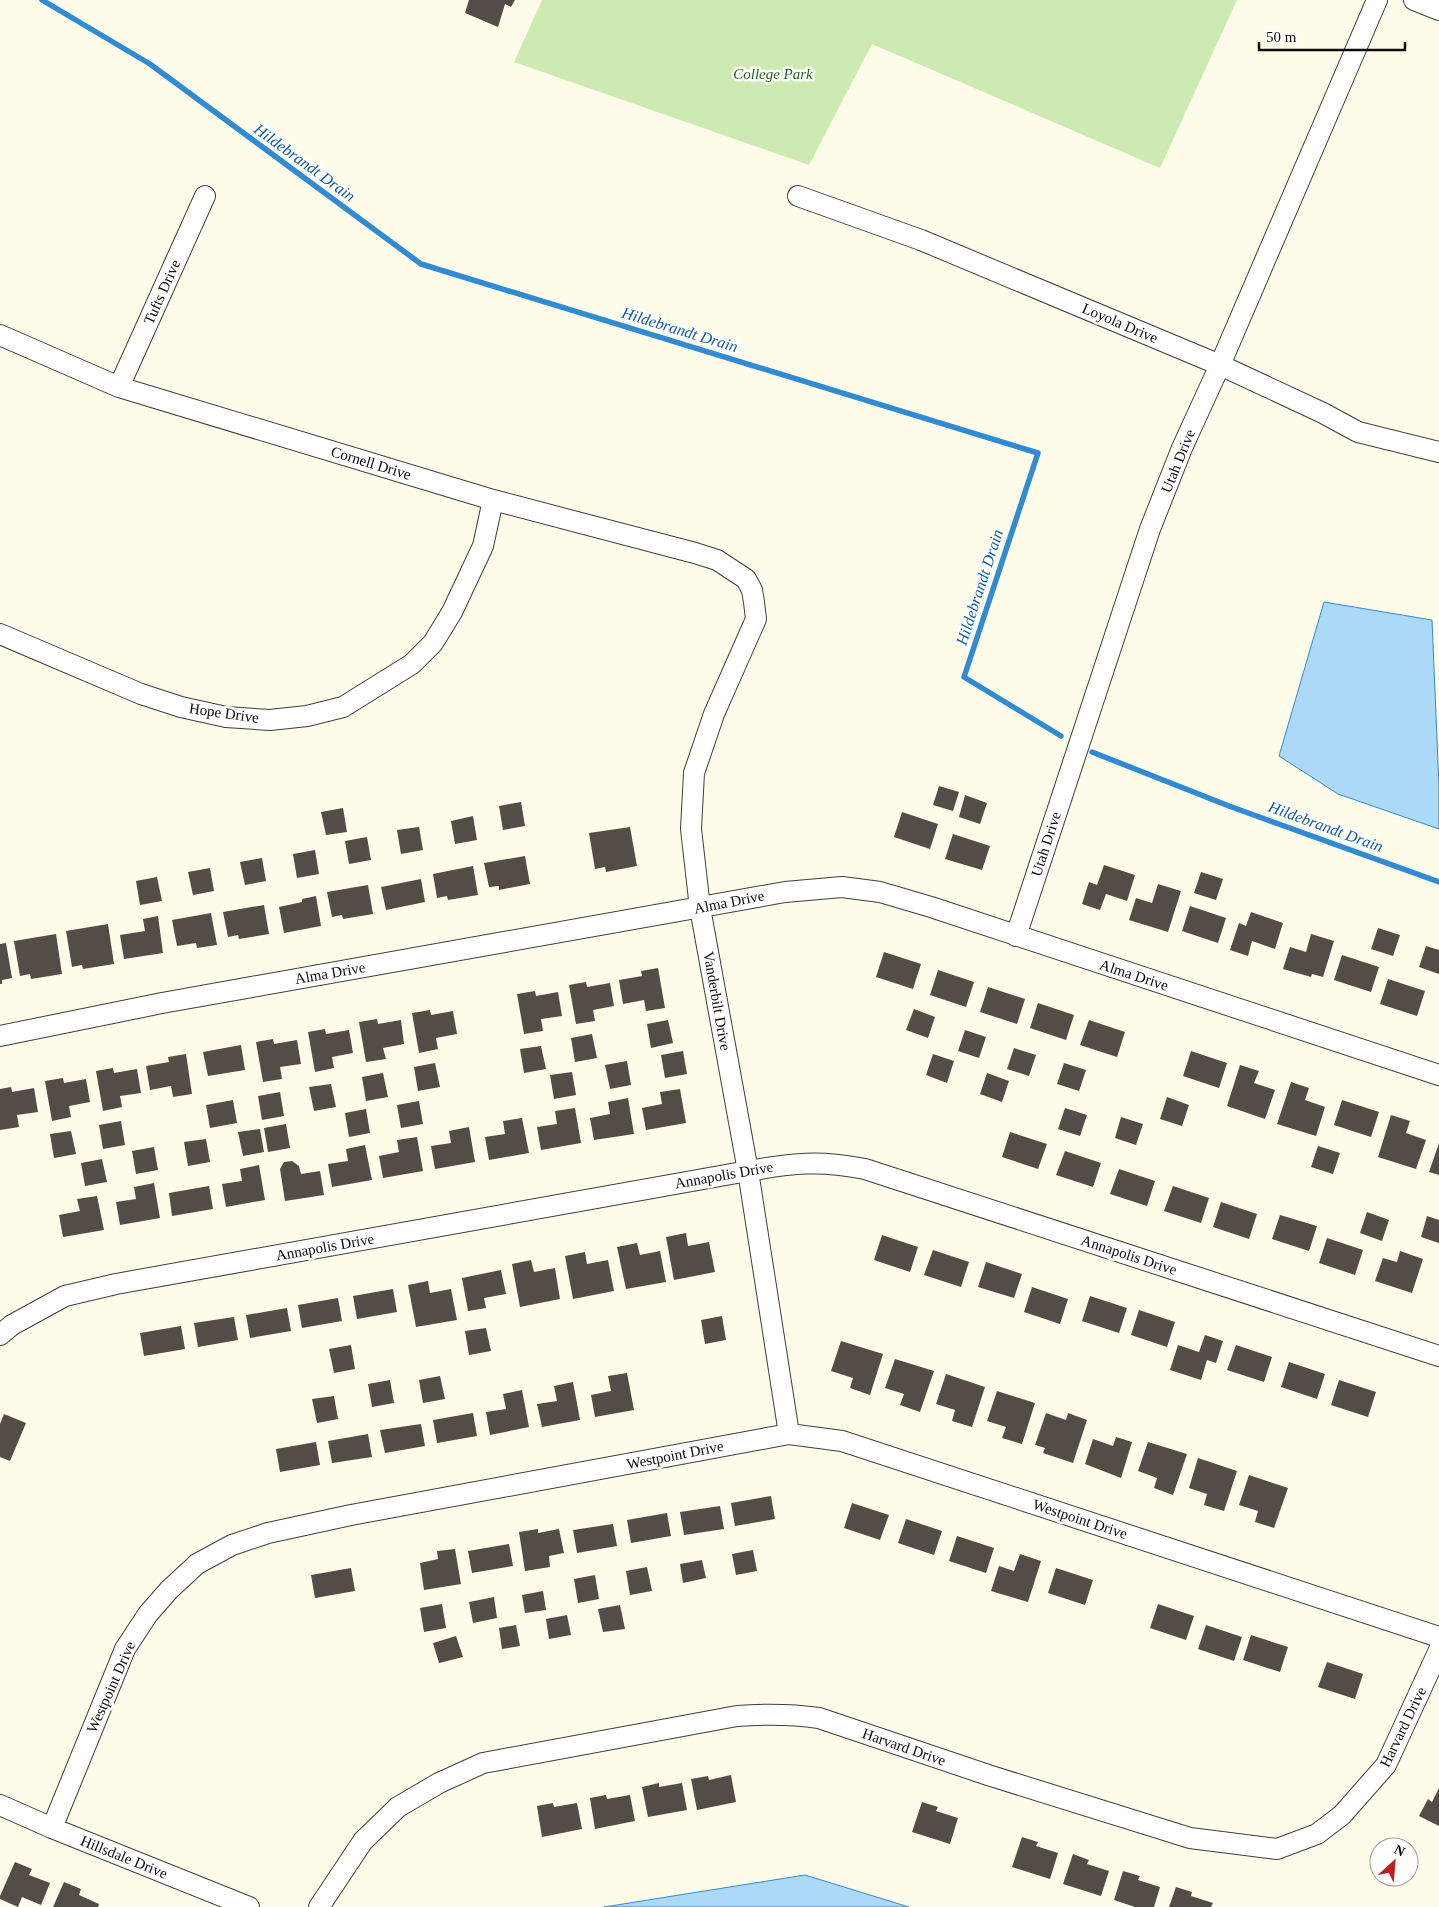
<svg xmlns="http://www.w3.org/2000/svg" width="1439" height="1907" viewBox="0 0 1439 1907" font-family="Georgia,serif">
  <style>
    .green { fill: #cdeab2 }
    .water { fill: #acd9f8; stroke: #318bd2 }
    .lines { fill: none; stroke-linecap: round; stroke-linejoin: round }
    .stream { stroke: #318bd2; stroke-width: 5.5 }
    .building { fill: #544d47 }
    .street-casing { stroke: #3e3e3e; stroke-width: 22 }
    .street { stroke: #fff; stroke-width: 20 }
    .labels { text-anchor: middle; stroke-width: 5; stroke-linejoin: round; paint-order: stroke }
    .park-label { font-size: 15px; font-style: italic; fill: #27641a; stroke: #fff }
    .street-label { font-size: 15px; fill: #0b0b0b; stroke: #fff }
    .water-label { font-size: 16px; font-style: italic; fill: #115ca0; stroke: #fff }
  </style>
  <rect width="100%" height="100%" fill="#fffce9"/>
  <path class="green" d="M 542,0 L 1237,0 L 1160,168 L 872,44 L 809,165 L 514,62 Z"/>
  <path class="water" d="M 1324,602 L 1432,620 L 1439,786 L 1439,829 L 1338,794 L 1279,756 Z
    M 805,1875 L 909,1907 L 604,1907 Z"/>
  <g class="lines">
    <path class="stream" d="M 42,0 L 150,64 L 421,264 L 1038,453 L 964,677 L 1061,736
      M 1092,752 L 1229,806 L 1439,882"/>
  </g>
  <path class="building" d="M 469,0 L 515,0 L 511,7 L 505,4 L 498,27 L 465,13 Z
    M 939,786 L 959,792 L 953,811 L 933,805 Z
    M 965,795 L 987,803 L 980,824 L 959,817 Z
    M 521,802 L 525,826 L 503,830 L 499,806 Z
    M 343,808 L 347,832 L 326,835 L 321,812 Z
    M 902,812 L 938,824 L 930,849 L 894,837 Z
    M 473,816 L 477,840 L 455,844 L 451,821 Z
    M 419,827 L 423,850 L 401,854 L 397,830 Z
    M 630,827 L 637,866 L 606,872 L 605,867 L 595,869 L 589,833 Z
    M 953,834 L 990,846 L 982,870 L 945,859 Z
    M 367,837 L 371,860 L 349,864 L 345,841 Z
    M 315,850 L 319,874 L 297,878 L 293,854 Z
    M 525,856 L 530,884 L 499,890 L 499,886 L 489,887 L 484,863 Z
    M 262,858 L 266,881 L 245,885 L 240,862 Z
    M 1104,865 L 1135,875 L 1127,901 L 1106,894 L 1100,910 L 1082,904 L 1089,882 L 1097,885 Z
    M 473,866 L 478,895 L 448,900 L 447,896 L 437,898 L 433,874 Z
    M 210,868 L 214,891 L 193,895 L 188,872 Z
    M 1201,872 L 1223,879 L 1216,900 L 1194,893 Z
    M 157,877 L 162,901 L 140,905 L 136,881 Z
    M 421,879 L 425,902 L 386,910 L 381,887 Z
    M 1158,884 L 1181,891 L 1168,932 L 1129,920 L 1136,898 L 1152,903 Z
    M 368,885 L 373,914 L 343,919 L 342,915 L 332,917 L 327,892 Z
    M 316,896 L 321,926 L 284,933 L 279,907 L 302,902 L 302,899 Z
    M 264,905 L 269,934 L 239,939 L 238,935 L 228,937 L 223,912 Z
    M 1190,906 L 1226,918 L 1218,943 L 1182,931 Z
    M 1251,912 L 1283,923 L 1275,949 L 1252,941 L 1248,956 L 1230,950 L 1239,923 L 1246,926 Z
    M 211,913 L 217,945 L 197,948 L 196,943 L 177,946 L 172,920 Z
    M 158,916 L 163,953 L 124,959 L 120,935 L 145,931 L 143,919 Z
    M 108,924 L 114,964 L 83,969 L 82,965 L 72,967 L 66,931 Z
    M 1378,928 L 1400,935 L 1393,956 L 1371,949 Z
    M 56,934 L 62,974 L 31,979 L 30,974 L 20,976 L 14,941 Z
    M 1311,934 L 1334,941 L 1323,977 L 1312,974 L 1311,977 L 1283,969 L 1290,947 L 1306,952 Z
    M 6,943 L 12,978 L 2,980 L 2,984 L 0,984 L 0,944 Z
    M 1426,946 L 1439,950 L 1439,974 L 1419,967 Z
    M 884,952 L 921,964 L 913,989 L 876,977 Z
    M 1342,955 L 1379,967 L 1371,992 L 1334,980 Z
    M 658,968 L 665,1008 L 646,1011 L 644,1000 L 623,1004 L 619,980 L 642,976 L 641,971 Z
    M 938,970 L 974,982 L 966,1007 L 930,995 Z
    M 1388,979 L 1425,991 L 1417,1016 L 1380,1004 Z
    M 586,982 L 587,987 L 610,983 L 614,1006 L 593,1010 L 595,1021 L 576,1024 L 569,985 Z
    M 988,987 L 1025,999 L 1017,1024 L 980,1012 Z
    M 535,991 L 536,996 L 558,992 L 562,1016 L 541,1019 L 543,1031 L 524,1034 L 517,994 Z
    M 1038,1003 L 1074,1015 L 1066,1040 L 1030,1028 Z
    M 914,1009 L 935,1017 L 928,1038 L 906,1030 Z
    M 430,1010 L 431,1015 L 453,1011 L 457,1034 L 436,1038 L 438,1049 L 419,1053 L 412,1013 Z
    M 377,1019 L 378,1024 L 401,1020 L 404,1044 L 383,1048 L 386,1059 L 366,1062 L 359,1022 Z
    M 668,1020 L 673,1043 L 651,1048 L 647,1024 Z
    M 1089,1020 L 1125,1032 L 1117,1057 L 1080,1045 Z
    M 325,1029 L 326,1034 L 349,1030 L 353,1053 L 332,1057 L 334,1068 L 315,1072 L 308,1032 Z
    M 965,1030 L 986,1037 L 979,1058 L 958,1051 Z
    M 592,1034 L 597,1058 L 575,1062 L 571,1038 Z
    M 273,1039 L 274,1044 L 297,1040 L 301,1064 L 280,1067 L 282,1079 L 263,1082 L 256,1042 Z
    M 241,1045 L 245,1070 L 208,1076 L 203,1052 Z
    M 541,1046 L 546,1069 L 524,1073 L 520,1049 Z
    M 1014,1048 L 1036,1055 L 1029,1076 L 1007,1069 Z
    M 683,1051 L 687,1074 L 665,1078 L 661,1055 Z
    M 1191,1051 L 1227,1063 L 1219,1088 L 1183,1076 Z
    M 186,1054 L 192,1094 L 173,1097 L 171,1086 L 150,1090 L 146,1066 L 169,1062 L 168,1057 Z
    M 933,1054 L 954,1061 L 947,1083 L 926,1075 Z
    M 627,1061 L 631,1085 L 610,1089 L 605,1065 Z
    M 435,1063 L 440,1087 L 418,1091 L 414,1067 Z
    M 1064,1063 L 1086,1070 L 1079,1091 L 1057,1084 Z
    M 1240,1065 L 1259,1071 L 1254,1083 L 1275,1090 L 1265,1119 L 1227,1106 Z
    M 113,1068 L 114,1073 L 137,1069 L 141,1093 L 120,1096 L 122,1107 L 103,1111 L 96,1071 Z
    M 572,1072 L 576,1095 L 554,1099 L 550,1075 Z
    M 383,1073 L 388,1097 L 366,1101 L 362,1077 Z
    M 987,1073 L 1009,1081 L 1002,1102 L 980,1094 Z
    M 63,1078 L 64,1083 L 86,1079 L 90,1102 L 69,1106 L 71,1117 L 52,1121 L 45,1081 Z
    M 1291,1082 L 1309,1088 L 1305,1100 L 1325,1107 L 1316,1136 L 1277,1124 Z
    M 331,1084 L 336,1107 L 314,1111 L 309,1087 Z
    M 11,1087 L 12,1092 L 34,1088 L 38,1112 L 17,1115 L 19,1127 L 0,1130 L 0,1089 Z
    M 680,1089 L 686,1123 L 646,1130 L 642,1108 L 662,1104 L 660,1092 Z
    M 280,1092 L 284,1116 L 262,1120 L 258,1096 Z
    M 1167,1097 L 1189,1105 L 1182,1126 L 1160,1119 Z
    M 628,1098 L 634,1134 L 594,1140 L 590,1118 L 610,1114 L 608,1102 Z
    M 233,1100 L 237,1123 L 210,1128 L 206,1105 Z
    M 1342,1100 L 1379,1112 L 1371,1137 L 1334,1125 Z
    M 419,1101 L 423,1124 L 401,1128 L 397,1105 Z
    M 575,1108 L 581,1143 L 541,1150 L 537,1127 L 557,1124 L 555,1111 Z
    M 1065,1108 L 1087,1115 L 1080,1136 L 1058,1129 Z
    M 366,1109 L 370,1133 L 349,1137 L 345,1113 Z
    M 1391,1115 L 1410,1121 L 1406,1133 L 1426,1140 L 1416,1169 L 1378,1157 Z
    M 1121,1117 L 1143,1124 L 1136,1145 L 1115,1138 Z
    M 522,1118 L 529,1153 L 489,1160 L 485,1137 L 505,1134 L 503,1121 Z
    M 121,1121 L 125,1145 L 103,1149 L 99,1125 Z
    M 286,1124 L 290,1148 L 268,1152 L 264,1128 Z
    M 469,1127 L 475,1162 L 435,1169 L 431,1146 L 451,1143 L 449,1131 Z
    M 260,1129 L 264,1152 L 243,1156 L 238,1132 Z
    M 71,1131 L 76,1154 L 54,1158 L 50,1134 Z
    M 1010,1132 L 1047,1144 L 1038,1169 L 1002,1157 Z
    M 417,1137 L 423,1171 L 383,1178 L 379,1156 L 399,1152 L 397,1140 Z
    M 206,1139 L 210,1162 L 188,1166 L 184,1142 Z
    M 1439,1143 L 1439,1175 L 1429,1172 Z
    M 365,1145 L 372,1180 L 332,1187 L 328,1164 L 348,1161 L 346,1149 Z
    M 1318,1146 L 1340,1153 L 1333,1174 L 1311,1167 Z
    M 154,1147 L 158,1170 L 136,1174 L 132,1151 Z
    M 1065,1151 L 1101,1163 L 1093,1187 L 1056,1175 Z
    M 102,1159 L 107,1182 L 85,1186 L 81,1163 Z
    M 292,1161 L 299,1166 L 301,1174 L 320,1171 L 324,1195 L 285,1201 L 280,1169 L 284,1162 Z
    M 259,1165 L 265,1200 L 226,1207 L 222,1184 L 242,1181 L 240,1169 Z
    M 1119,1169 L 1155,1181 L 1147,1206 L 1110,1194 Z
    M 154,1183 L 160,1218 L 120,1225 L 116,1202 L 136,1199 L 134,1187 Z
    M 209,1186 L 213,1209 L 172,1216 L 169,1193 Z
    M 1173,1186 L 1209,1198 L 1201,1223 L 1164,1211 Z
    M 97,1196 L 104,1230 L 63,1237 L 59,1215 L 80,1211 L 77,1199 Z
    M 1221,1202 L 1257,1214 L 1249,1239 L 1213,1227 Z
    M 1367,1212 L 1389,1220 L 1382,1241 L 1360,1233 Z
    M 1280,1215 L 1317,1226 L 1309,1251 L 1272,1239 Z
    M 1427,1216 L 1439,1220 L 1439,1243 L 1421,1237 Z
    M 686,1233 L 688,1246 L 709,1242 L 715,1272 L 674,1280 L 666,1237 Z
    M 882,1235 L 918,1247 L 910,1272 L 874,1260 Z
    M 1327,1238 L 1363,1250 L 1355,1275 L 1319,1263 Z
    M 637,1243 L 640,1255 L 660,1251 L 666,1282 L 626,1289 L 617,1247 Z
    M 933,1250 L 969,1262 L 961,1287 L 924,1275 Z
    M 1400,1251 L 1423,1259 L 1412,1293 L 1375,1281 L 1383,1258 L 1397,1262 Z
    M 585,1252 L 587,1264 L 608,1260 L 614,1291 L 573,1299 L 565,1256 Z
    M 531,1260 L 534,1272 L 555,1268 L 560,1299 L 520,1307 L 512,1264 Z
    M 986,1262 L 1022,1274 L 1014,1298 L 978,1287 Z
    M 501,1270 L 506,1294 L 484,1298 L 486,1308 L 468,1311 L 462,1278 Z
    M 428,1281 L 430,1293 L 451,1289 L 457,1320 L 416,1327 L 408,1285 Z
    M 1032,1287 L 1068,1299 L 1060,1324 L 1024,1312 Z
    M 393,1289 L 397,1312 L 357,1319 L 353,1296 Z
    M 1090,1296 L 1127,1308 L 1119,1333 L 1082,1321 Z
    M 338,1298 L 342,1321 L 302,1328 L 298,1305 Z
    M 287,1308 L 291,1331 L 250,1338 L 246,1315 Z
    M 1139,1310 L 1175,1322 L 1167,1347 L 1131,1335 Z
    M 722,1316 L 726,1340 L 705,1344 L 701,1320 Z
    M 234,1317 L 238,1340 L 198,1347 L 194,1323 Z
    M 181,1326 L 185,1349 L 144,1356 L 140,1333 Z
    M 486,1328 L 491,1351 L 469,1355 L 465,1331 Z
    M 1205,1335 L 1223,1341 L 1216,1363 L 1207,1360 L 1201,1380 L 1170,1370 L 1178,1345 L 1199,1352 Z
    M 841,1341 L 883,1354 L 870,1395 L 850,1388 L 853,1378 L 831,1371 Z
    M 351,1345 L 355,1369 L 334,1373 L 329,1349 Z
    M 1236,1345 L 1272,1357 L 1264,1382 L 1227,1370 Z
    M 895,1359 L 934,1371 L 920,1412 L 900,1405 L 904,1394 L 885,1388 Z
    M 1289,1362 L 1325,1374 L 1317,1399 L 1281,1387 Z
    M 627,1373 L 634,1410 L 595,1417 L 591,1395 L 611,1391 L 608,1376 Z
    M 946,1374 L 985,1387 L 972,1427 L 952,1421 L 955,1410 L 936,1404 Z
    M 440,1376 L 445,1399 L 423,1403 L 419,1380 Z
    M 390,1380 L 394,1403 L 372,1407 L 368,1384 Z
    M 1339,1380 L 1376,1392 L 1368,1417 L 1331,1405 Z
    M 573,1382 L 580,1420 L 542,1427 L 537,1404 L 557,1401 L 554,1386 Z
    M 522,1390 L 529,1427 L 490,1435 L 486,1412 L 506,1409 L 503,1394 Z
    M 997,1391 L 1035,1403 L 1022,1444 L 1002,1438 L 1006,1427 L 987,1421 Z
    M 334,1396 L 338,1419 L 317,1423 L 312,1399 Z
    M 473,1413 L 477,1436 L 437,1443 L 433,1420 Z
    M 1046,1413 L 1066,1420 L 1068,1413 L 1087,1420 L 1073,1463 L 1043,1453 L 1045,1448 L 1035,1445 Z
    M 4,1414 L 26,1423 L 10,1461 L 0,1457 L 0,1424 Z
    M 421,1424 L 425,1446 L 385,1453 L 380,1430 Z
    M 368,1434 L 372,1457 L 332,1463 L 328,1441 Z
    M 1116,1437 L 1132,1442 L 1121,1478 L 1085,1464 L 1093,1439 L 1113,1446 Z
    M 316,1442 L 320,1465 L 280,1472 L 276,1449 Z
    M 1148,1442 L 1187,1454 L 1173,1495 L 1154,1488 L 1157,1478 L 1138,1471 Z
    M 1198,1458 L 1237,1471 L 1224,1511 L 1204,1505 L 1207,1494 L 1189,1488 Z
    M 1249,1475 L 1288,1488 L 1274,1528 L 1255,1522 L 1258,1511 L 1239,1505 Z
    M 771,1496 L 775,1519 L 735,1526 L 731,1503 Z
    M 852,1503 L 889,1515 L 880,1540 L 844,1528 Z
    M 720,1506 L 724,1529 L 684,1535 L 680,1512 Z
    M 667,1513 L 671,1536 L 631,1543 L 627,1520 Z
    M 906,1519 L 942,1531 L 934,1555 L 898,1543 Z
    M 613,1524 L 617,1546 L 577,1553 L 573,1530 Z
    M 538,1529 L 538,1533 L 559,1529 L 564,1553 L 549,1556 L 550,1567 L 525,1571 L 519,1532 Z
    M 957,1536 L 994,1548 L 986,1573 L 949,1561 Z
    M 509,1544 L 513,1566 L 472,1573 L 468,1551 Z
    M 455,1549 L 461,1584 L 424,1590 L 420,1563 L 438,1559 L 437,1551 Z
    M 753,1550 L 757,1571 L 736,1575 L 732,1554 Z
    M 1020,1554 L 1041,1561 L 1028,1602 L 991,1591 L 999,1566 L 1014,1571 Z
    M 702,1560 L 706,1578 L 683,1583 L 680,1564 Z
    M 647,1567 L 652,1591 L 630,1595 L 626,1571 Z
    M 351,1568 L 355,1591 L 315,1598 L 311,1575 Z
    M 1056,1568 L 1093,1580 L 1085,1605 L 1048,1593 Z
    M 595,1575 L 599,1599 L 578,1603 L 574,1579 Z
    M 543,1591 L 546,1610 L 525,1613 L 522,1595 Z
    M 494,1597 L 497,1618 L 473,1623 L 469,1602 Z
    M 442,1604 L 446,1628 L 424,1632 L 420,1608 Z
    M 1158,1604 L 1194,1616 L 1186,1640 L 1150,1628 Z
    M 620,1605 L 625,1629 L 603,1632 L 598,1609 Z
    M 567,1615 L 571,1635 L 549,1639 L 546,1619 Z
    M 516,1625 L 520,1646 L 502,1649 L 499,1628 Z
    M 1206,1625 L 1242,1637 L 1234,1661 L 1198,1649 Z
    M 1251,1635 L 1288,1647 L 1280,1672 L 1243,1660 Z
    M 456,1636 L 463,1657 L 439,1663 L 433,1643 Z
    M 1327,1662 L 1363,1674 L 1355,1699 L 1318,1687 Z
    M 731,1775 L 736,1802 L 697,1810 L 691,1779 L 708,1776 L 709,1780 Z
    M 659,1783 L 659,1787 L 682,1783 L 687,1810 L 648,1817 L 642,1787 Z
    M 1439,1788 L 1439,1826 L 1419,1816 L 1428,1799 L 1432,1802 Z
    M 606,1795 L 607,1799 L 630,1795 L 635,1821 L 595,1829 L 590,1798 Z
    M 922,1802 L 938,1807 L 936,1811 L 958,1818 L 950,1844 L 912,1832 Z
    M 553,1803 L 554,1807 L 577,1803 L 582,1829 L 542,1837 L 537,1806 Z
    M 1022,1837 L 1038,1842 L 1036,1846 L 1058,1853 L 1050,1879 L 1012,1867 Z
    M 1073,1854 L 1089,1860 L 1087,1864 L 1109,1871 L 1101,1896 L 1063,1884 Z
    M 15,1862 L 32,1869 L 29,1875 L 50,1883 L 41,1905 L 22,1897 L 18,1907 L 0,1899 L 0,1896 Z
    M 1123,1871 L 1140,1876 L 1138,1880 L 1160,1887 L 1154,1907 L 1135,1907 L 1114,1900 Z
    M 64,1882 L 81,1889 L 79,1895 L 99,1904 L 98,1907 L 53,1907 Z
    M 1176,1887 L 1192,1892 L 1191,1896 L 1213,1903 L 1211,1907 L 1169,1907 Z"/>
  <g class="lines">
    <defs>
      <path id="street" d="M 1414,0 L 1439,10
        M 798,196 L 921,240 L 1220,365 L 1323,413 L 1358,432 L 1439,452
        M 0,335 L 119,387 L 493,500 L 695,553 L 717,560 L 746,579 L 752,590 L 754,602 L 756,619 L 714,714 L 694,773 L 691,829 L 700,908 L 748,1171 L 789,1434
        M 119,387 L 205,196
        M 0,634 L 141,694 L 181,707 L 226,717 L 270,720 L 307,716 L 343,707 L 412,664 L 433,643 L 452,612 L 483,546 L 493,500
        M 1016,936 L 1150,529 L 1182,448 L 1220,365 L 1377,0
        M 0,1036 L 162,1003 L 785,892 L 842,887 L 880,892 L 931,907 L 1439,1075
        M 0,1335 L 12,1325 L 65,1296 L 116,1284 L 748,1171 C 793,1163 819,1160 865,1169 L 1439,1356
        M 0,1805 L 52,1828 L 249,1907
        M 52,1828 L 125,1649 L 148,1614 L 169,1590 L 197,1564 L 232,1545 L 268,1533 L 351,1515 L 789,1434 L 842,1441 L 1439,1637
        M 319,1907 L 363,1841 L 398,1807 L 439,1783 L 483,1763 L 737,1716 C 765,1714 791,1714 819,1718 L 988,1775 L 1190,1838 L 1277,1849 L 1317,1834 L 1342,1815 L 1386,1765 L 1439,1650"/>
    </defs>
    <use href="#street" class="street-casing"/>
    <use href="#street" class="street"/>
  </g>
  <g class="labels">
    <g class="park-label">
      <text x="773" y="79">College Park</text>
    </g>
    <g class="street-label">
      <text transform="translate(162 292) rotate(-66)" y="5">Tufts Drive</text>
      <text transform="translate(1120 323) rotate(23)" y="5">Loyola Drive</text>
      <text transform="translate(1178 461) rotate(-68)" y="5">Utah Drive</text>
      <text transform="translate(371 463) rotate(17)" y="5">Cornell Drive</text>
      <text transform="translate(224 713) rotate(8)" y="5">Hope Drive</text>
      <text transform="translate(1046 844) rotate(-72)" y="5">Utah Drive</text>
      <text transform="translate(729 902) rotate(-11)" y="5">Alma Drive</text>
      <text transform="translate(330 973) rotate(-10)" y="5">Alma Drive</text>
      <text transform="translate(1134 975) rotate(18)" y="5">Alma Drive</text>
      <text transform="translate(717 1001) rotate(80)" y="5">Vanderbilt Drive</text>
      <text transform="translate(724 1175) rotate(-10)" y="5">Annapolis Drive</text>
      <text transform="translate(325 1247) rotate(-10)" y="5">Annapolis Drive</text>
      <text transform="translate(1129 1255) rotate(18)" y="5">Annapolis Drive</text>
      <text transform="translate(675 1455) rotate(-11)" y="5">Westpoint Drive</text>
      <text transform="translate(1080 1519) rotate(18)" y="5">Westpoint Drive</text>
      <text transform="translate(111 1687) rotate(-66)" y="5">Westpoint Drive</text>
      <text transform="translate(1403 1727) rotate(-64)" y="5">Harvard Drive</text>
      <text transform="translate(904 1747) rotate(19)" y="5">Harvard Drive</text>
      <text transform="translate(124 1857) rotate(22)" y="5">Hillsdale Drive</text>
    </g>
    <g class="water-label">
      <text transform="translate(305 162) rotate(36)" y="6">Hildebrandt Drain</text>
      <text transform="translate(680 329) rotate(17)" y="6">Hildebrandt Drain</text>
      <text transform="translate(979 587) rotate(-72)" y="6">Hildebrandt Drain</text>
      <text transform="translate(1326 826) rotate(20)" y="6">Hildebrandt Drain</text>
    </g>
  </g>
  <g transform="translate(1394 1862) rotate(26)"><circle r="24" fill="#ffffff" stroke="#9d9d9d"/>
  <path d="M0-4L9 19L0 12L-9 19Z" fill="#bf1f21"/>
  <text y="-8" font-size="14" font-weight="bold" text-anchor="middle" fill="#0b0b0b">N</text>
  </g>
  <path d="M1259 42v8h146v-8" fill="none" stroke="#0b0b0b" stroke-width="2.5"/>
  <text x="1266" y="42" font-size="15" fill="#0b0b0b" stroke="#ffffff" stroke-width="4" paint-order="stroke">50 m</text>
</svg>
